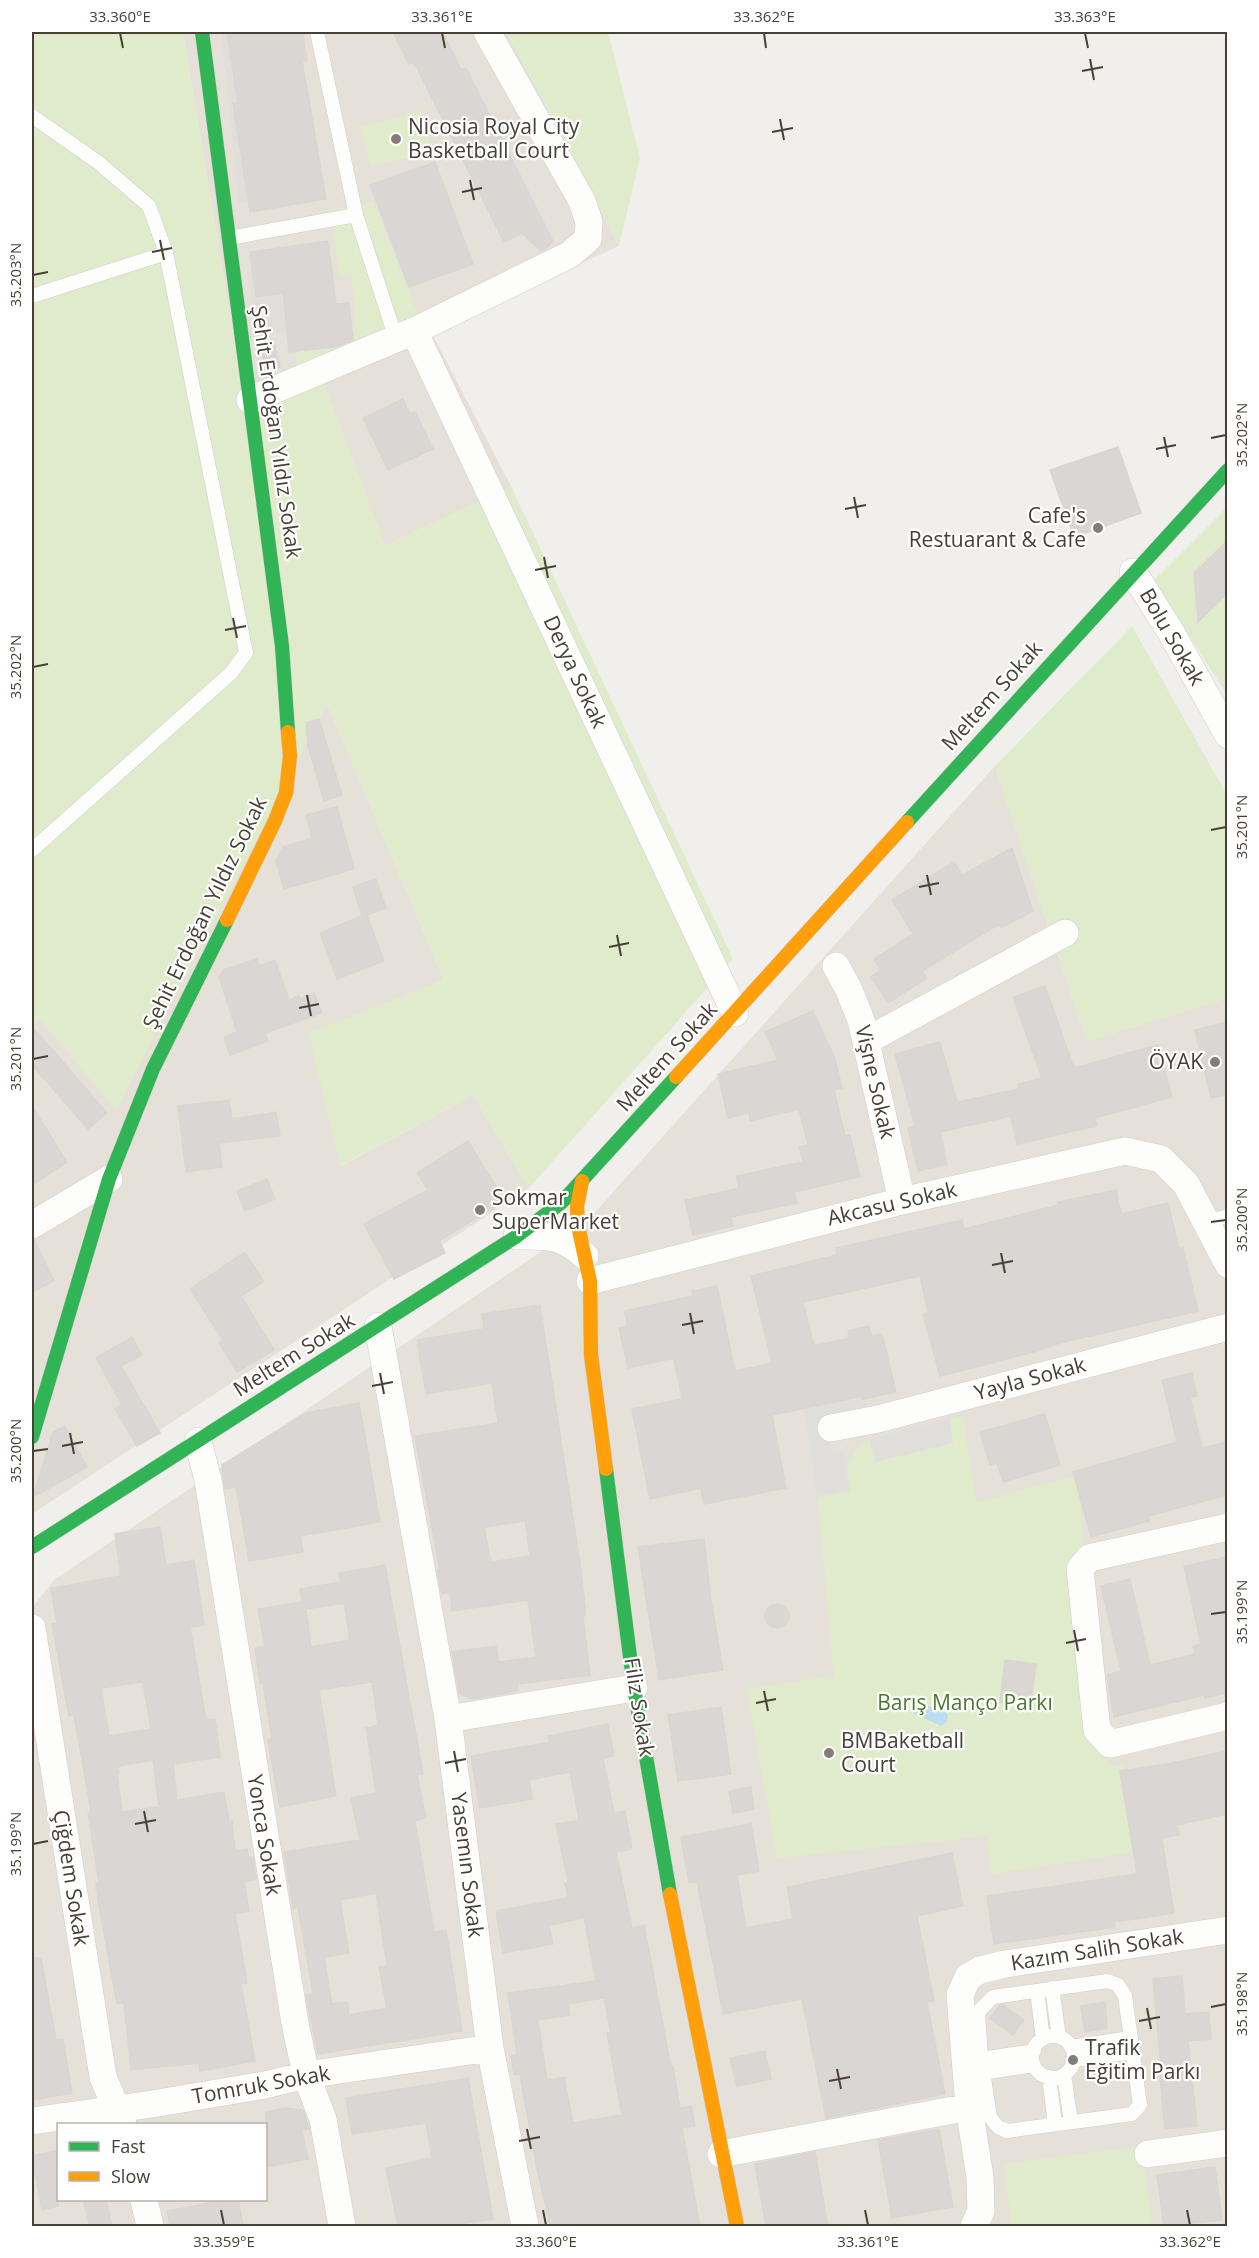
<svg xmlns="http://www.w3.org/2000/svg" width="1259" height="2258" viewBox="0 0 1259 2258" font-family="'Open Sans',sans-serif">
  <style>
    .residential { fill: #e5e1d9; fill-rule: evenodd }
    .green { fill: #e0ebcc }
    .parking { fill: #e0dedb }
    .water { fill: #bcdcef }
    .building { fill: #d9d6d3; stroke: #d9d6d1; stroke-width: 1.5; fill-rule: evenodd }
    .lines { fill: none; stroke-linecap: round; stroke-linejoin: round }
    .lane-casing { stroke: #cfcdc9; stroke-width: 15 }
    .street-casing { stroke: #cfcdc9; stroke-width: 28 }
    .fast-casing { stroke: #d0ccc3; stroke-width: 15 }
    .slow-casing { stroke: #d0ccc3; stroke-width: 15 }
    .lane { stroke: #fdfdfc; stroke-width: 14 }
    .street { stroke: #fdfdfc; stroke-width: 27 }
    .fast { stroke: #30b455; stroke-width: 14 }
    .slow { stroke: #ff9f0a; stroke-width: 14 }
    .ticks { fill: none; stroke: #484037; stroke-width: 2 }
    .poi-dot { fill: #837d76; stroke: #fff; stroke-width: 2 }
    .labels { text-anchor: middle; stroke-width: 4.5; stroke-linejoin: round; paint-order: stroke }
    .poi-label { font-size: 21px; fill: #484037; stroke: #fff; text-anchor: start }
    .street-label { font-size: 21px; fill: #484037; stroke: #fff }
    .park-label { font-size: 21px; fill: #4b792b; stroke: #fff }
    .neatline { fill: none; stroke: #484037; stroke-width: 2 }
    .ticks-label { font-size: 15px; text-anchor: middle; fill: #484037 }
  </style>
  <rect width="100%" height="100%" fill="#f1efec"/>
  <path class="residential" d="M 183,32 L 507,32 L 619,246 L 431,332 L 511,486 L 385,546 L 322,379 L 246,412 Z
    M 327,703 L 444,980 L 310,1034 L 341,1166 L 473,1095 L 529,1188 L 32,1514 L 32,1026 L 40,1018 L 116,1109 Z
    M 995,766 L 1087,1041 L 1227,998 L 1227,2226 L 32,2226 L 32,1608 L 54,1580 L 588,1220 ZM 58,2124 L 266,2124 L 266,2200 L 58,2200 Z"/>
  <path class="green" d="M 32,32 L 183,32 L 246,412 L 322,379 L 385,546 L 511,486 L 733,959 L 529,1188 L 473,1095 L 340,1166 L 309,1033 L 444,980 L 327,703 L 116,1110 L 40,1018 L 32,1026 Z
    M 507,32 L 608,32 L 640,158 L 619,246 Z
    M 420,111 L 431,151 L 371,167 L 360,127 Z
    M 374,203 L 420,320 L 298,375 L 295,332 L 355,325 L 352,275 L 339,276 L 331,209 Z
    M 1227,507 L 1227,695 L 1154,580 Z
    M 1132,626 L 1227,795 L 1227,998 L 1087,1041 L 995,766 Z
    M 963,1416 L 976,1503 L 1077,1475 L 1095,1665 L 1109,1766 L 1124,1765 L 1134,1852 L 991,1874 L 987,1836 L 777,1858 L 747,1689 L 834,1676 L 818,1498 L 851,1491 L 847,1467 L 857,1449 L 869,1439 L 875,1462 L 953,1443 L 950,1418 Z
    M 1141,2146 L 1152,2226 L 1011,2226 L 1005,2164 Z"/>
  <path class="parking" d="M 221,32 L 244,32 L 261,199 L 239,203 Z
    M 279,267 L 286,332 L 256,336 L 249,270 Z
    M 863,1391 L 869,1412 L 825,1423 L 832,1453 L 843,1451 L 849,1490 L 817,1496 L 803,1404 Z
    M 950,1418 L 953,1443 L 875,1462 L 869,1439 Z"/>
  <path class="water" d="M 916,1701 L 947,1713 L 948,1717 L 946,1723 L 941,1726 L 913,1713 L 912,1707 Z"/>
  <path class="building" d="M 227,32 L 302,32 L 307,60 L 302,61 L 326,199 L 250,212 L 233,103 L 238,103 Z
    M 393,32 L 443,32 L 461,70 L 466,68 L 553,241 L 544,250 L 541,251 L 522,233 L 504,242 L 414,62 L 409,64 Z
    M 435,162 L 473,264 L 409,287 L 370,185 Z
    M 328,241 L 336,304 L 349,303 L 353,340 L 335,347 L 289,352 L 283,293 L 256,297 L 250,252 Z
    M 274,343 L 280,367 L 265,370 L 262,346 Z
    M 403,399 L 410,414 L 415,412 L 433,449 L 388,470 L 363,418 Z
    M 1118,447 L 1141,513 L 1074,537 L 1050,470 Z
    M 1227,541 L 1227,594 L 1198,622 L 1194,573 Z
    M 319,719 L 342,795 L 324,801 L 308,746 L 306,723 Z
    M 337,807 L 354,869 L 284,889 L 276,861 L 283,847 L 312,838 L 306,815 Z
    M 1012,848 L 1033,911 L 1001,928 L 999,924 L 922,971 L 927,978 L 888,1003 L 871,977 L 881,970 L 874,959 L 913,934 L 892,900 L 954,862 L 962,875 Z
    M 376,879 L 386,908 L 367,915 L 384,961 L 337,979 L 320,933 L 362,916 L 353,887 Z
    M 257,959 L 259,966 L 275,960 L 289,1000 L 299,996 L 300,999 L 314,993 L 322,1013 L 265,1033 L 268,1041 L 230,1055 L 224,1037 L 237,1032 L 219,977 L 223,970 Z
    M 1045,986 L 1074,1068 L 1158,1045 L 1172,1097 L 1095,1118 L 1097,1126 L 1017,1144 L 1011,1116 L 940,1132 L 947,1164 L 918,1171 L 908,1128 L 915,1126 L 895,1054 L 940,1042 L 957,1102 L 1019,1089 L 1018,1084 L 1042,1078 L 1013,997 Z
    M 813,1011 L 835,1059 L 842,1088 L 834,1090 L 845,1136 L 850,1135 L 860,1177 L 794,1192 L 797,1203 L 731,1217 L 733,1226 L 693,1235 L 685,1200 L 739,1188 L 736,1176 L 803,1162 L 799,1147 L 808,1145 L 799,1109 L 750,1121 L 749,1113 L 728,1118 L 718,1074 L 778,1060 L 765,1032 Z
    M 1227,1022 L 1227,1095 L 1211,1098 L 1195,1030 Z
    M 32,1026 L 107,1113 L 88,1129 L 32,1065 Z
    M 229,1100 L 232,1119 L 276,1112 L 280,1136 L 219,1143 L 222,1167 L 186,1172 L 178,1106 Z
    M 32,1106 L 67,1162 L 32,1185 Z
    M 468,1141 L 505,1201 L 439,1241 L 445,1253 L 394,1279 L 364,1224 L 428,1190 L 417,1173 Z
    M 267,1179 L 275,1199 L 245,1211 L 237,1191 Z
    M 1116,1190 L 1121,1214 L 1168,1203 L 1179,1249 L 1183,1248 L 1198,1311 L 1060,1343 L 1034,1352 L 940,1376 L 923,1314 L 928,1312 L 920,1276 L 803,1302 L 814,1346 L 850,1338 L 848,1331 L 869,1326 L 872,1336 L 882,1334 L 896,1392 L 863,1399 L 863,1396 L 772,1415 L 786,1488 L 704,1504 L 701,1488 L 650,1499 L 632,1409 L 682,1399 L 674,1358 L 628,1368 L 619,1328 L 628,1326 L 624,1311 L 693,1296 L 692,1291 L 717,1286 L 735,1371 L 772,1363 L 751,1276 L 837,1255 L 836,1248 L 962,1220 L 964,1229 L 1058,1205 L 1058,1202 Z
    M 34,1240 L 54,1281 L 32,1292 L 32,1241 Z
    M 245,1252 L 264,1281 L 241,1296 L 274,1350 L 237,1372 L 219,1343 L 223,1340 L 190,1289 Z
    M 540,1305 L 580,1563 L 586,1615 L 583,1616 L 590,1675 L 517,1684 L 518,1691 L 472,1699 L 459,1693 L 452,1652 L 496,1646 L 499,1662 L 536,1657 L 531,1622 L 528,1600 L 452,1611 L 450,1592 L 442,1594 L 437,1570 L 440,1570 L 415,1436 L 498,1423 L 492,1383 L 426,1394 L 417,1340 L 484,1329 L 482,1314 ZM 525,1521 L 530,1556 L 491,1562 L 484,1527 Z
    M 132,1337 L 142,1355 L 121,1366 L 160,1433 L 137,1446 L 115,1409 L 122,1405 L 96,1358 Z
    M 1192,1373 L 1197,1396 L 1190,1397 L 1202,1448 L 1227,1442 L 1227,1495 L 1148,1516 L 1149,1521 L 1091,1537 L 1073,1472 L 1177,1442 L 1162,1380 Z
    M 359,1403 L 380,1522 L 300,1536 L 303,1552 L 249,1561 L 236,1487 L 225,1489 L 222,1465 L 306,1413 Z
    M 1045,1414 L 1060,1465 L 1003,1482 L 997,1463 L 990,1465 L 980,1432 Z
    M 65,1426 L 87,1467 L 33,1497 L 53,1432 Z
    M 160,1527 L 166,1565 L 194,1560 L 204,1625 L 190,1627 L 206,1720 L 215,1719 L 220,1757 L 173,1764 L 177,1800 L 224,1792 L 229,1822 L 232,1821 L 235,1851 L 247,1849 L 249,1858 L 253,1857 L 256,1879 L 244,1882 L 249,1911 L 235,1914 L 247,1983 L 241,1984 L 255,2061 L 200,2071 L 199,2063 L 131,2070 L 124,2003 L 117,2004 L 99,1906 L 96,1883 L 99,1883 L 88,1812 L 91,1812 L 74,1715 L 69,1716 L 52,1624 L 57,1623 L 51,1588 L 121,1576 L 115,1534 ZM 143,1682 L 151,1729 L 109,1736 L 101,1688 ZM 153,1760 L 159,1807 L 122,1812 L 117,1774 L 119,1774 L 118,1766 Z
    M 704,1539 L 711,1600 L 723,1670 L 659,1680 L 638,1547 Z
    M 1227,1557 L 1227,1693 L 1205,1698 L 1204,1695 L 1114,1717 L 1107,1675 L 1121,1671 L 1101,1586 L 1130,1579 L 1150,1665 L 1195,1654 L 1193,1646 L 1201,1644 L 1184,1566 Z
    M 385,1565 L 423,1774 L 417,1775 L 426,1818 L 415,1821 L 434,1932 L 446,1930 L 462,2031 L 318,2054 L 306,1995 L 313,1994 L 298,1907 L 293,1908 L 284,1852 L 360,1840 L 351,1798 L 376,1793 L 366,1728 L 378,1725 L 372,1682 L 319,1690 L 336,1796 L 280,1807 L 268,1740 L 272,1739 L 263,1683 L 260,1683 L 255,1648 L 265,1646 L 258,1609 L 302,1602 L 300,1589 L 341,1582 L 339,1573 ZM 344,1603 L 350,1640 L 311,1647 L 306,1609 ZM 376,1893 L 387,1966 L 379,1967 L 387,2008 L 349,2015 L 347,2002 L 332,2004 L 324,1957 L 349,1953 L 340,1900 Z
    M765 1616a12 12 0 1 1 24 0a12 12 0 1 1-24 0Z
    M 1005,1660 L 1036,1664 L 1030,1706 L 1000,1702 Z
    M 721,1707 L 731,1774 L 678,1781 L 668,1715 Z
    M 608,1724 L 614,1756 L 603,1758 L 614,1813 L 625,1811 L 632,1849 L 616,1852 L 632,1928 L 644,1925 L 671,2067 L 673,2066 L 680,2108 L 691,2106 L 695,2126 L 682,2128 L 700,2226 L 550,2226 L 536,2164 L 520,2074 L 514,2075 L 511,2056 L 517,2055 L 508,1993 L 596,1981 L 584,1918 L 549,1925 L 553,1944 L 503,1953 L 496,1911 L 568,1898 L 565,1883 L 568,1882 L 556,1824 L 579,1820 L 570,1772 L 529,1780 L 532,1799 L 480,1808 L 471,1756 L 550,1742 L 548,1736 ZM 604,1998 L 611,2033 L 607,2033 L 622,2115 L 573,2123 L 564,2077 L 547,2080 L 538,2020 L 570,2015 L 568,2004 Z
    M 1227,1751 L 1227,1814 L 1177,1825 L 1179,1835 L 1162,1838 L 1174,1913 L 1114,1922 L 1115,1927 L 994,1944 L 987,1896 L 1137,1874 L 1120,1771 L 1167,1764 Z
    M 751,1787 L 754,1809 L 733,1813 L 729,1791 Z
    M 751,1824 L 759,1871 L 737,1875 L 746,1928 L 793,1919 L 787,1887 L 952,1853 L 963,1906 L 917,1916 L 934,2001 L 927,2002 L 945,2094 L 826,2118 L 802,1999 L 723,2014 L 697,1882 L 689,1883 L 681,1837 Z
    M 32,1958 L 41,1958 L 56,2040 L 63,2039 L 72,2093 L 32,2100 Z
    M 1182,1976 L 1185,2014 L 1209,2012 L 1211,2039 L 1188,2041 L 1197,2126 L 1165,2129 L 1159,2068 L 1161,2068 L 1153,1979 Z
    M 1105,2002 L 1107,2028 L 1085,2032 L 1081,2006 Z
    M 1000,2005 L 1003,2005 L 1024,2020 L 1013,2035 L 990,2018 Z
    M 765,2051 L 771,2079 L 737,2086 L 730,2058 Z
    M 468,2078 L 493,2219 L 446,2226 L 398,2226 L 386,2168 L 432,2158 L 426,2123 L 352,2134 L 346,2098 Z
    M 285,2108 L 303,2110 L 309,2129 L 302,2130 L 308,2159 L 266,2167 L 266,2112 Z
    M 939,2129 L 953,2207 L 892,2218 L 878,2140 Z
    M 58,2150 L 58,2206 L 42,2210 L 32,2156 Z
    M 815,2152 L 828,2226 L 766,2226 L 755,2164 Z
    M 1215,2167 L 1222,2220 L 1164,2226 L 1157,2175 Z
    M 83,2199 L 106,2199 L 112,2226 L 90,2226 Z
    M 230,2199 L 238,2199 L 243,2226 L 170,2226 L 167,2211 Z"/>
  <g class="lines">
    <defs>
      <path id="lane" d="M 317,32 L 356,215 L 396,339
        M 32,116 L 99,163 L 149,206 L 166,253 L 246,653 L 231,673 L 32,850
        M 229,238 L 356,215
        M 32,296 L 166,253
        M 1206,1222 L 1228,1216
        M 1108,1981 L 1118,1985 L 1125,1996 L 1140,2105 L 1132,2114 L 1007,2131 L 998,2127 L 990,2117 L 981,2059 L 978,2012 L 993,1997 Z
        M 1052,1988 L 1059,2037
        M 1037,1991 L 1043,2039
        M1032 2057a21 21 0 1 1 42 0a21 21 0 1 1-42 0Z
        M 1071,2047 L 1130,2038
        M 981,2059 L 1034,2051
        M 1074,2060 L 1132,2052
        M 983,2073 L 1034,2065
        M 1064,2075 L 1071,2122
        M 1049,2077 L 1055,2124"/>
      <path id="street" d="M 414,331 L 735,1013
        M 250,400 L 414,331 L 569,255 L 588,239 L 589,222 L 582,201 L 487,32
        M 1133,572 L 1172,634 L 1228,735
        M 836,966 L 849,990 L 861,1020 L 902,1201
        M 866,1041 L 1065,933
        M 32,1225 L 109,1179
        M 517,1236 C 549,1236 560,1234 585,1256
        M 590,1281 L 902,1201 L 1125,1151 L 1161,1159 L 1186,1184 L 1228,1264
        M 378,1326 L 448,1719 L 490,2048 L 525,2226
        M 831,1428 L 878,1419 L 1228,1327
        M 198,1441 L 208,1480 L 225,1584 L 295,2023 L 306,2075 L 323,2119 L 342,2226
        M 1228,1527 L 1089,1558 L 1080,1569 L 1097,1730 L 1110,1744 L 1228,1716
        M 32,1628 L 103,2077 L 123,2124
        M 448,1719 L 634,1688
        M 32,2121 L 152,2104 L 265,2085 L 306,2075 L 490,2048
        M 721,2154 L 969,2107
        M 1148,2154 L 1228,2143
        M 144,2200 L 150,2226
        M 974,2226 L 981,2211 L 980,2177 L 969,2107 L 960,1995 L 968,1977 L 980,1970 L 1005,1964 L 1228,1930"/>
      <path id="fast" d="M 202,32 L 282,646 L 288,732
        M 907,822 L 1228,470
        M 32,1437 L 109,1179 L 153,1069 L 227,920
        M 606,1469 L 634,1688 L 670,1894
        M 32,1547 L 517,1236 L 562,1202 L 676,1077"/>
      <path id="slow" d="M 227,920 L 274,823 L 286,793 L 290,756 L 288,732
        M 676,1077 L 907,822
        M 582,1181 L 577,1206 L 578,1226 L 590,1281 L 591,1355 L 606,1469
        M 670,1894 L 737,2226"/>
    </defs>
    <use href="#lane" class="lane-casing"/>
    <use href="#street" class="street-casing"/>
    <use href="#fast" class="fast-casing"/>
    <use href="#slow" class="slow-casing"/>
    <use href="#lane" class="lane"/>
    <use href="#street" class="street"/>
    <use href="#fast" class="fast"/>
    <use href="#slow" class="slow"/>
  </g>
  <path class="ticks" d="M 120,33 L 123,48M 442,33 L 445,48M 764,33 L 766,48M 1085,33 L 1088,48M 1090,59 L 1094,80M 1082,71 L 1103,67M 780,119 L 784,140M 772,132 L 793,128M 470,180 L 474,200M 462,192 L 482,188M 160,240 L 164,260M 152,252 L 172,248M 33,275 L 48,272M 1164,437 L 1168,457M 1211,438 L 1226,435M 1156,449 L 1176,445M 854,497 L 858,518M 845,509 L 866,505M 544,557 L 548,578M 535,570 L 556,566M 233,618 L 237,638M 225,630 L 246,626M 33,667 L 48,664M 1211,830 L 1226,827M 927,875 L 931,895M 919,887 L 939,883M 617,935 L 621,956M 609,947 L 629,943M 307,995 L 311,1016M 299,1008 L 319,1004M 33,1059 L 48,1056M 1211,1222 L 1226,1220M 1001,1253 L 1005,1273M 992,1265 L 1013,1261M 690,1313 L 694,1334M 682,1325 L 703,1321M 380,1373 L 384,1394M 372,1386 L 393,1382M 70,1433 L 74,1454M 62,1446 L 83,1442M 33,1451 L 48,1449M 1211,1614 L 1226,1612M 1074,1630 L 1078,1651M 1066,1643 L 1086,1639M 764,1691 L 768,1711M 756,1703 L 776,1699M 454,1751 L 458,1772M 445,1763 L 466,1759M 144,1811 L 148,1832M 135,1824 L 156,1820M 33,1844 L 48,1841M 1211,2007 L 1226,2004M 1147,2008 L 1151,2029M 1139,2021 L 1160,2017M 837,2069 L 841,2089M 829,2081 L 850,2077M 527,2129 L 531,2149M 519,2141 L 540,2137M 221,2210 L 224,2225M 543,2210 L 546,2225M 865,2210 L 868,2225M 1187,2210 L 1190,2225"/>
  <g class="poi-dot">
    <circle cx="396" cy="139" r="6"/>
    <circle cx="1098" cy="528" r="6"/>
    <circle cx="1215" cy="1062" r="6"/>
    <circle cx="480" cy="1210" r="6"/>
    <circle cx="829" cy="1753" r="6"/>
    <circle cx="1073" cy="2060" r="6"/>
  </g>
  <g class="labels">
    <g class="poi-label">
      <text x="408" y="134">Nicosia Royal City<tspan x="408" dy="24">Basketball Court</tspan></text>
      <text x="1086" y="523" text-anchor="end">Cafe's<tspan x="1086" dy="24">Restuarant &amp; Cafe</tspan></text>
      <text x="1203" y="1069" text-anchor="end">ÖYAK</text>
      <text x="492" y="1205">Sokmar<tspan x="492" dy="24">SuperMarket</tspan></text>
      <text x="841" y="1748">BMBaketball<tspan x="841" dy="24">Court</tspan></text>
      <text x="1085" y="2055">Trafik<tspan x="1085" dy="24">Eğitim Parkı</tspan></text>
    </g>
    <g class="street-label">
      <text transform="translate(276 432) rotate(82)" y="7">Şehit Erdoğan Yıldız Sokak</text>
      <text transform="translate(1172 637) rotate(60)" y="7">Bolu Sokak</text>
      <text transform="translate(575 672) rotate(65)" y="7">Derya Sokak</text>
      <text transform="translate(992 696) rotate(-48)" y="7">Meltem Sokak</text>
      <text transform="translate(205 913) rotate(-64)" y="7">Şehit Erdoğan Yıldız Sokak</text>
      <text transform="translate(667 1057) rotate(-48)" y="7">Meltem Sokak</text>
      <text transform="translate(875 1082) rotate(77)" y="7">Vişne Sokak</text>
      <text transform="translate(892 1204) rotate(-13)" y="7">Akcasu Sokak</text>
      <text transform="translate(294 1355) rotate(-32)" y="7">Meltem Sokak</text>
      <text transform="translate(1030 1379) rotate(-15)" y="7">Yayla Sokak</text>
      <text transform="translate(639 1707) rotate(81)" y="7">Filiz Sokak</text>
      <text transform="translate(264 1835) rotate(81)" y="7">Yonca Sokak</text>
      <text transform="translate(467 1865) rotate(83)" y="7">Yasemın Sokak</text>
      <text transform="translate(71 1878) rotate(81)" y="7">Çiğdem Sokak</text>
      <text transform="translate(1097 1950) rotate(-9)" y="7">Kazım Salih Sokak</text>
      <text transform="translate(261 2085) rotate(-10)" y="7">Tomruk Sokak</text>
    </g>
    <g class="park-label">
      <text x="965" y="1710">Barış Manço Parkı</text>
    </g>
  </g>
  <rect width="1259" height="2258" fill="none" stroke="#ffffff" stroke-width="66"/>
  <rect x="57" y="2123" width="210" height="78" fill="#ffffff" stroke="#b6b3af" stroke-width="1.5"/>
  <rect x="69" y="2142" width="30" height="9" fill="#30b455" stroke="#b6b3af" stroke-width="1.5"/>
  <text x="111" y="2153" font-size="18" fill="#484037">Fast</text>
  <rect x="69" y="2172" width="30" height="9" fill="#ff9f0a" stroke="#b6b3af" stroke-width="1.5"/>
  <text x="111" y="2183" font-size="18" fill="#484037">Slow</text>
  <rect x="33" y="33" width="1193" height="2192" class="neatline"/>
  <g class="ticks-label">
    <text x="120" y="22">33.360°E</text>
    <text x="442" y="22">33.361°E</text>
    <text x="764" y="22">33.362°E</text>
    <text x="1085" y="22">33.363°E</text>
    <text transform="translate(16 275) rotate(-90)" y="5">35.203°N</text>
    <text transform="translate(1242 435) rotate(-90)" y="5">35.202°N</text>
    <text transform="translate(16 667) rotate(-90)" y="5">35.202°N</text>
    <text transform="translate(1242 827) rotate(-90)" y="5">35.201°N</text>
    <text transform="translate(16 1059) rotate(-90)" y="5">35.201°N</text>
    <text transform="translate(1242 1220) rotate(-90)" y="5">35.200°N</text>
    <text transform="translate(16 1451) rotate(-90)" y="5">35.200°N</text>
    <text transform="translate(1242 1612) rotate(-90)" y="5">35.199°N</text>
    <text transform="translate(16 1844) rotate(-90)" y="5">35.199°N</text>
    <text transform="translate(1242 2004) rotate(-90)" y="5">35.198°N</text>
    <text x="224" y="2247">33.359°E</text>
    <text x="546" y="2247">33.360°E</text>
    <text x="868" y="2247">33.361°E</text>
    <text x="1190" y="2247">33.362°E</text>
  </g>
</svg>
